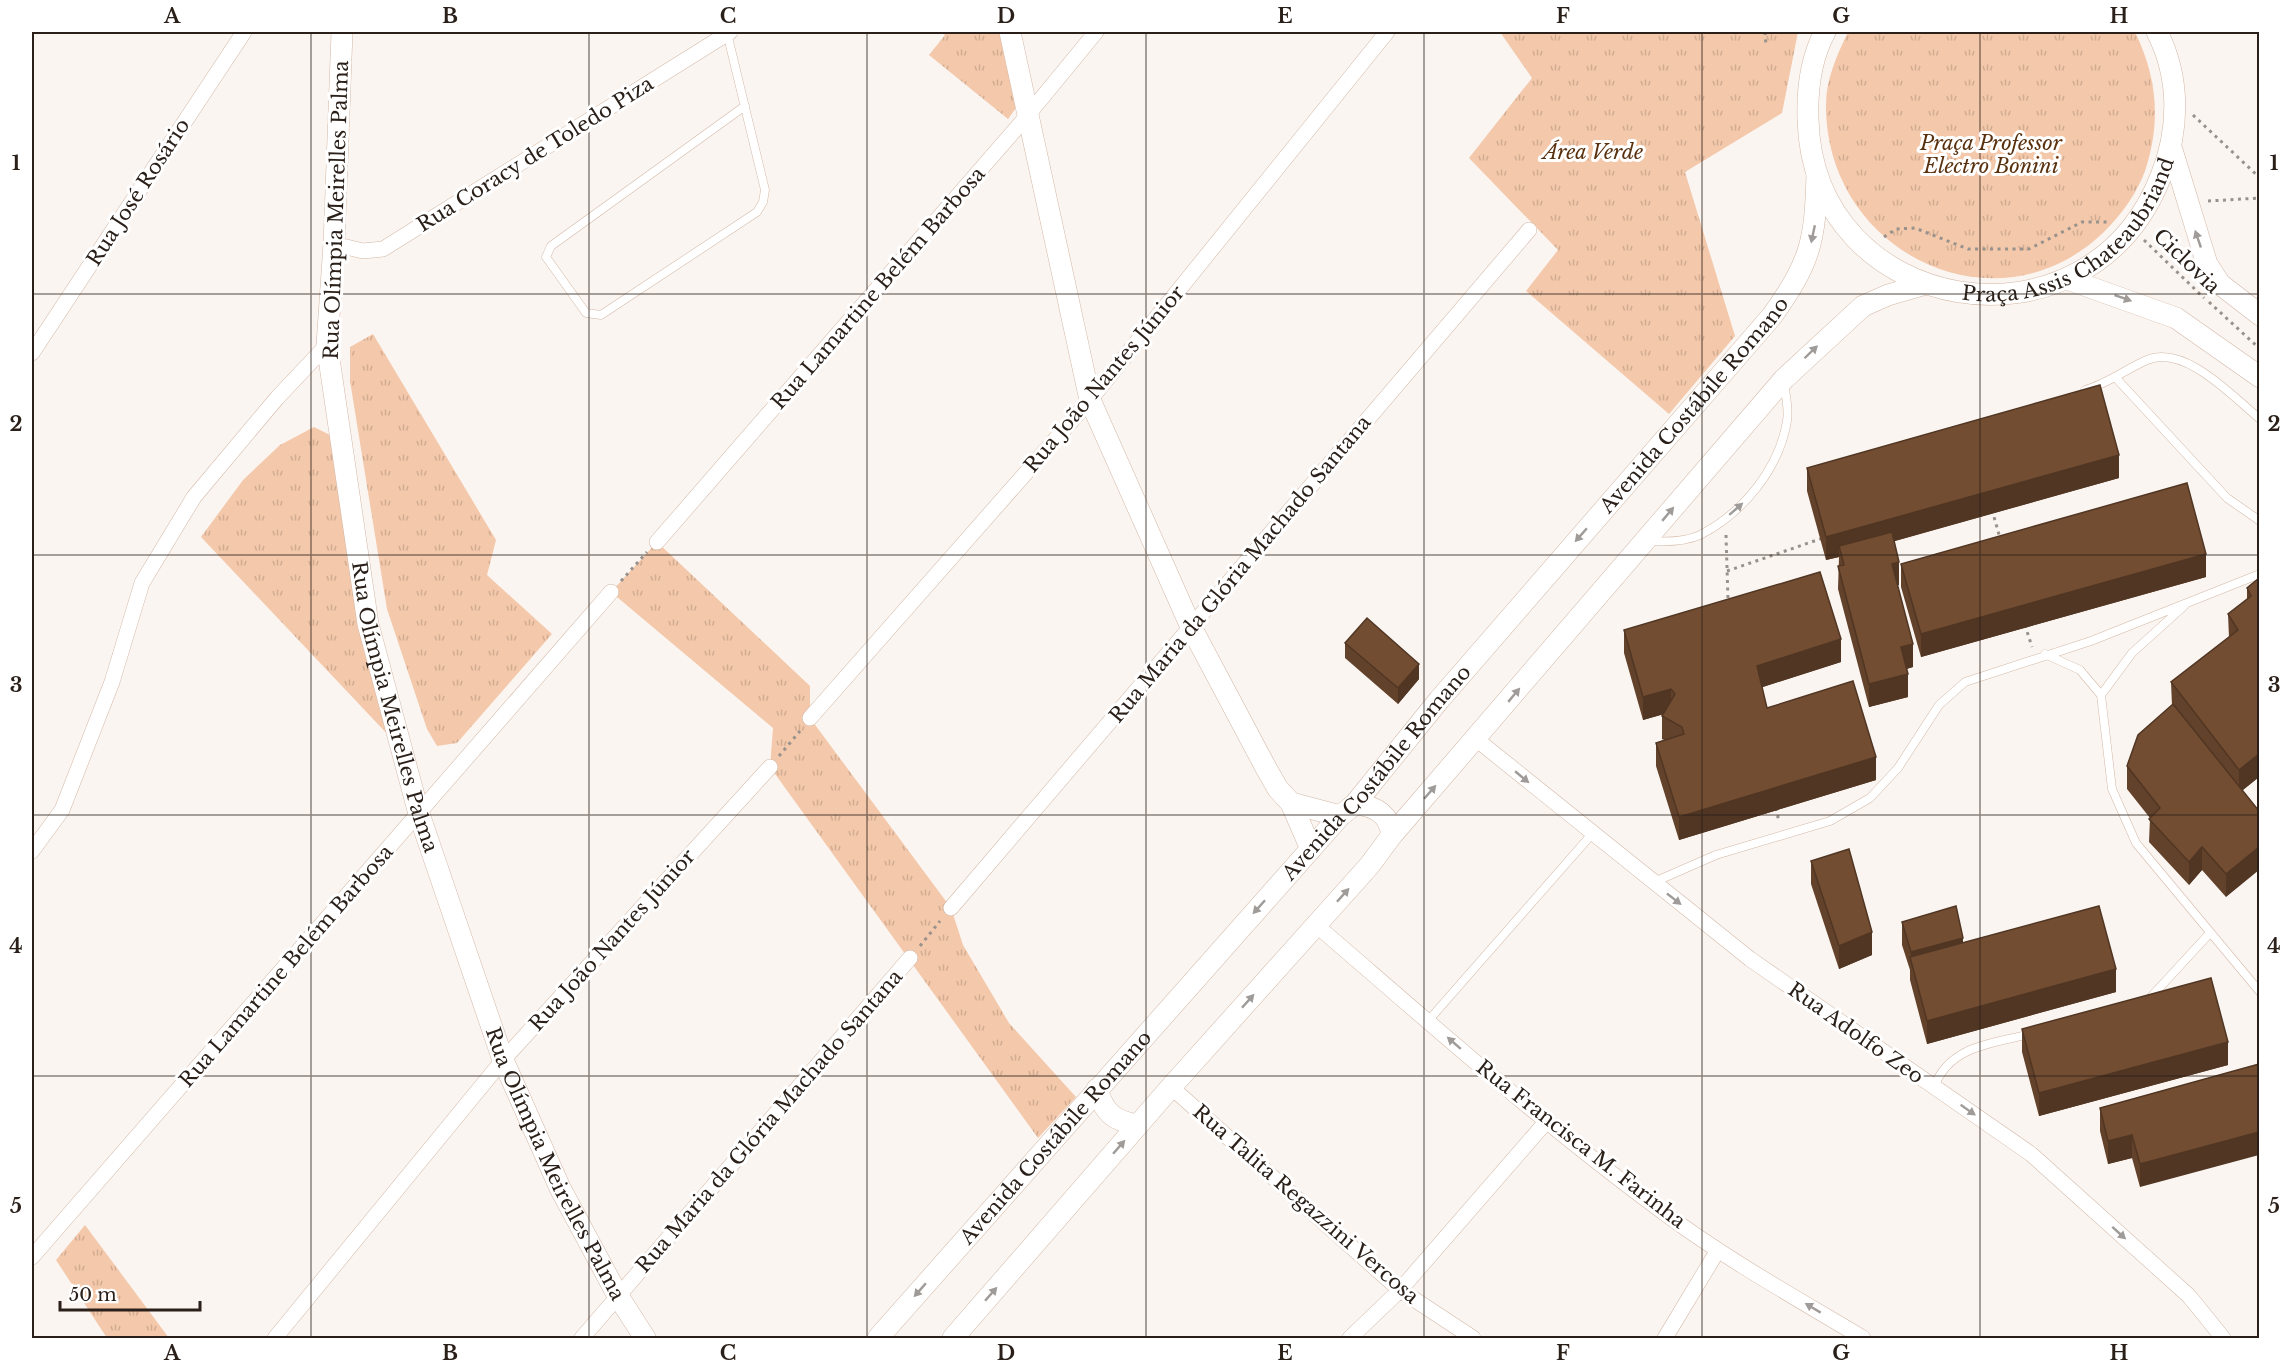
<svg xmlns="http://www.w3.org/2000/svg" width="2291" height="1370" viewBox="0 0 2291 1370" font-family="'Libre Baskerville',serif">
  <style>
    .park { fill: url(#park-tufts) }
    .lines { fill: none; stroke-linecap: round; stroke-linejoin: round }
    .lane-casing { stroke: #d3b7a5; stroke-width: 9 }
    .street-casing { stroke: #d3b7a5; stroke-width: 16 }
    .secondary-casing { stroke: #d3b7a5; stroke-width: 22 }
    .path { stroke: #99928c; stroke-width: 3; stroke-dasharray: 3 4.5; stroke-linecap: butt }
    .lane { stroke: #fff; stroke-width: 8 }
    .street { stroke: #fff; stroke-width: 15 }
    .secondary { stroke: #fff; stroke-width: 21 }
    .wall { fill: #63422b }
    .shaded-wall { fill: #503623 }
    .building { fill: #734d32; stroke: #503623; stroke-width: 1.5 }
    .oneway { fill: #9f9b98 }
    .grid { fill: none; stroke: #2a2019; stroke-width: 1.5; stroke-opacity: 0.55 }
    .labels { text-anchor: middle; stroke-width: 6; stroke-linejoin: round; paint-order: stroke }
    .park-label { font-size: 20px; font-style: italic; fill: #5a310e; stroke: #fff }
    .street-label { font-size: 20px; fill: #2a2019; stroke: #fff }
    .neatline { fill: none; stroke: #2a2019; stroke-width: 2 }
    .grid-label { font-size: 20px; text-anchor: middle; font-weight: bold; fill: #2a2019 }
  </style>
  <defs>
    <pattern id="park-tufts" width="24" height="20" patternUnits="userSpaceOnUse" patternTransform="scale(1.5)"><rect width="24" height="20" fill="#f4c8aa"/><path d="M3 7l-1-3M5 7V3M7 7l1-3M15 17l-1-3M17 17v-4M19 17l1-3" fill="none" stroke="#d1ac92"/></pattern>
  </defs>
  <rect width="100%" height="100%" fill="#fbf5f1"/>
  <path class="park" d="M 942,32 L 1002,32 L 1016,108 L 1008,119 L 929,55 L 945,35 Z
    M 1500,32 L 1798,32 L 1782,113 L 1685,172 L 1735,336 L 1669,414 L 1526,291 L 1558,250 L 1469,158 L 1532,78 Z
    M 1848,32 L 2135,32 C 2157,77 2161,120 2146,168 C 2138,192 2122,214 2104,232 C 1996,336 1825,252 1826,105 C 1826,79 1837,55 1848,32 Z
    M 373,334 L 496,540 L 487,575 L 552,634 L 457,743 L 437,746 L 427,729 L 387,609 L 350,381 L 350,347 Z
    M 314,427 L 340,440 L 391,738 L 201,537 L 243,480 L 280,445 Z
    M 657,542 L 810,686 L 810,718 L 951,908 L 963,945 L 1009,1023 L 1076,1097 L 1038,1138 L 770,767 L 773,728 L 611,592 Z
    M 85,1225 L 169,1338 L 107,1338 L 56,1260 Z"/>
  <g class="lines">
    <defs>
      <path id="lane" d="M 727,33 L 765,190 L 763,202 L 757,212 L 601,315 L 586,313 L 546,257 L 551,246 L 745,106
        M 2115,377 L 2227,498 L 2260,521
        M 2085,390 C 2107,384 2126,369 2147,360 C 2185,344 2233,397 2260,419
        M 1650,541 C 1666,542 1685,542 1700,535 C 1743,513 1779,469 1787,421 C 1789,409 1786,396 1784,384
        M 2184,606 L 2132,653 L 2101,695 L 2112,789 L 2136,843 L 2260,992
        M 2045,654 L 2080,670 L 2101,695
        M 1654,882 L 1716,855 L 1830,821 L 1870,798 L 1898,768 L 1939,705 L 1965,682 L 2091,641 L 2260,574
        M 2150,998 L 2210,933
        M 1428,1021 L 1592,834
        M 1934,1087 C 1950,1045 1992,1044 2030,1034"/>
      <path id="street" d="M 334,244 L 363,251 L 383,249 L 730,32
        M 32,353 L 244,32
        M 657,542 L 1027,116 L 1096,32
        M 810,718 L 1090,400 L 1387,32
        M 1476,739 L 1750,959 L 2031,1154 L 2189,1296 L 2223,1338
        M 32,851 L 62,810 L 112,682 L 142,583 L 194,497 L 277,398 L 327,345
        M 951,908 L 1529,230
        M 1316,925 C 1430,1023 1542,1123 1663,1212 C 1726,1259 1796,1298 1863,1338
        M 1171,1087 L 1400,1290 L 1473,1338
        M 32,1257 L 611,592
        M 275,1338 L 503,1060 L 770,767
        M 582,1338 L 910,958
        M 1350,1338 L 1400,1290 L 1546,1122
        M 1665,1338 L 1718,1250"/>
      <g id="secondary">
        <path id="s1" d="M 342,32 L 334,244 L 327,345 L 368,624 L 419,814 L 503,1060 L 560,1188 L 618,1296 L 645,1338"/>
        <path d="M 1010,32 L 1090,400 L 1191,627 L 1266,768 L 1278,789 L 1291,803 L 1311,849"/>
        <path id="s2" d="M 1825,32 C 1811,58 1807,89 1808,119 C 1813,317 2088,363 2161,176 C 2180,129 2180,77 2157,32"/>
        <path d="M 2172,150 L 2207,264 L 2220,284 L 2260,315"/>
        <path d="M 2067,279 L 2176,318 L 2260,377"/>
        <path d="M 1291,803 L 1340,816"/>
        <path d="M 1355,804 C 1376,806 1389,814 1392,835"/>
        <path d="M 1097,1089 C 1104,1113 1114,1121 1138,1125"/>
        <path id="s3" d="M 878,1338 L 1340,816 L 1355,804 L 1439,700 L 1772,316 C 1811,261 1815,242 1817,175"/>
        <path d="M 953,1338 L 1171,1087 L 1369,866 L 1392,835 L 1784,379 L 1863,306 L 1888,295 L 1926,284"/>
      </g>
    </defs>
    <use href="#lane" class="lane-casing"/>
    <use href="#street" class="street-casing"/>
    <use href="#secondary" class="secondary-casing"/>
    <path class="path" d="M 1765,32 L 1766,46
      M 2193,115 L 2260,178
      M 2208,201 L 2260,198
      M 1884,237 L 1896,229 L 1915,228 L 1968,249 L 2029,249 L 2082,222 L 2111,222
      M 2144,240 L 2204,298
      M 2209,302 L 2260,349
      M 1992,510 L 2000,538
      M 1726,535 L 1728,600
      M 1727,571 L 1823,538
      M 621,581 L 647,552
      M 2025,625 L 2032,647
      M 779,756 L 800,731
      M 1776,808 L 1779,822
      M 920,946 L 940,921"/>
    <use href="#lane" class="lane"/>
    <use href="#street" class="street"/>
    <use href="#secondary" class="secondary"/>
  </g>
  <path class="wall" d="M 1807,468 L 2119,478 L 1894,541 L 1899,585 L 1897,585 L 1913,667 L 1907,669 L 1908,697 L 1869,707 L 1838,589 L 1839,557 L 1826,560 L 1807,491 Z
    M 1901,564 L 2206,577 L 1921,657 L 1901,587 Z
    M 2259,578 L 2259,777 L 2243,790 L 2226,897 L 2202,870 L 2189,885 L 2149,842 L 2150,818 L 2127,789 L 2127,766 L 2172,706 L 2171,682 L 2229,638 L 2228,614 L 2247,600 L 2247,588 Z
    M 1624,630 L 1841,662 L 1762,687 L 1767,708 L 1876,780 L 1679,840 L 1656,766 L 1656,743 L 1664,740 L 1662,739 L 1662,716 L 1664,714 L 1643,720 L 1624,653 Z
    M 1345,643 L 1419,679 L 1398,704 L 1345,658 Z
    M 1811,861 L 1872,955 L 1839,969 L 1811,884 Z
    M 1902,922 L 1963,943 L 2116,992 L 1927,1044 L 1910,980 L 1910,970 L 1902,945 Z
    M 2022,1029 L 2228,1065 L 2039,1116 L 2022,1052 Z
    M 2259,1064 L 2140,1187 L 2132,1158 L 2108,1164 L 2100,1131 L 2100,1108 Z"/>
  <path class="shaded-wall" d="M 2119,455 L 2119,478 L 1842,556 L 1839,546 L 1839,557 L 1826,560 L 1826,537 Z
    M 2206,554 L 2206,577 L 1921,657 L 1921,634 Z
    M 1899,562 L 1899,585 L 1892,587 L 1892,564 Z
    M 1841,639 L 1841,662 L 1757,689 L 1757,666 Z
    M 1913,644 L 1913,667 L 1901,670 L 1901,647 Z
    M 1419,664 L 1419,679 L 1398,704 L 1398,688 Z
    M 1908,674 L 1908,697 L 1869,707 L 1869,684 Z
    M 1671,689 L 1671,712 L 1643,720 L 1643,697 Z
    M 2259,754 L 2259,777 L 2239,793 L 2239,770 Z
    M 1876,757 L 1876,780 L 1679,840 L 1679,817 Z
    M 2202,847 L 2202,870 L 2189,885 L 2189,862 Z
    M 2259,847 L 2259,870 L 2226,897 L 2226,874 Z
    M 1872,932 L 1872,955 L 1839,969 L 1839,946 Z
    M 1963,938 L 1963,961 L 1911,962 L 1911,952 Z
    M 2116,969 L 2116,992 L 1927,1044 L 1927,1021 Z
    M 2228,1042 L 2228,1065 L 2039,1116 L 2039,1093 Z
    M 2259,1132 L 2259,1155 L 2140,1187 L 2140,1164 Z
    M 2132,1135 L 2132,1158 L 2108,1164 L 2108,1141 Z"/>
  <path class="building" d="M 2100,385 L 2119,455 L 1826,537 L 1807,468 Z
    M 2187,483 L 2206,554 L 1921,634 L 1901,564 Z
    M 1892,532 L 1899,562 L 1892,564 L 1913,644 L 1901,647 L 1908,674 L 1869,684 L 1838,566 L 1844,565 L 1839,546 Z
    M 1820,572 L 1841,639 L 1757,666 L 1767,708 L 1853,681 L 1876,757 L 1679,817 L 1656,743 L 1684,734 L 1682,727 L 1662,716 L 1675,694 L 1671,689 L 1643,697 L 1624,630 Z
    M 2259,578 L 2259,754 L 2239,770 L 2171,682 L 2238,630 L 2228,614 L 2251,596 L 2247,588 Z
    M 1367,618 L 1419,664 L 1398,688 L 1345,643 Z
    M 2173,704 L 2259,811 L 2259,847 L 2226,874 L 2202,847 L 2189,862 L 2149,819 L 2160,808 L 2127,766 L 2138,735 Z
    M 1849,849 L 1872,932 L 1839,946 L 1811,861 Z
    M 1956,906 L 1963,938 L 1911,952 L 1902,922 Z
    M 2099,906 L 2116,969 L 1927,1021 L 1910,957 Z
    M 2211,978 L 2228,1042 L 2039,1093 L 2022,1029 Z
    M 2259,1064 L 2259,1132 L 2140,1164 L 2132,1135 L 2108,1141 L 2100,1108 Z"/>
  <defs><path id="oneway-solid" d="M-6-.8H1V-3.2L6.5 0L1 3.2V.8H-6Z" transform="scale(1.5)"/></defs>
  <g class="oneway">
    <use href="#oneway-solid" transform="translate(1813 234) rotate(102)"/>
    <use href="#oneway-solid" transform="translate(2198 239) rotate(-109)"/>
    <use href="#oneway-solid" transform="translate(2123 298) rotate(19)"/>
    <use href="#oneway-solid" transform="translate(1811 352) rotate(-44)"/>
    <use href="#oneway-solid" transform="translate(1736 509) rotate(-41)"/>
    <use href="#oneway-solid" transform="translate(1668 514) rotate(-50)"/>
    <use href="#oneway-solid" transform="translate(1581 535) rotate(131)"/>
    <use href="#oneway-solid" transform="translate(1514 695) rotate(-50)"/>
    <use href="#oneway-solid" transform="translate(1522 777) rotate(40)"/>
    <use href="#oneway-solid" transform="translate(1430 792) rotate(-49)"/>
    <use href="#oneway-solid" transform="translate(1343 895) rotate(-48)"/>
    <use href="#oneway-solid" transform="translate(1674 899) rotate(38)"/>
    <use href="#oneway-solid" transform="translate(1259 907) rotate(132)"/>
    <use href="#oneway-solid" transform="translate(1248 1001) rotate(-48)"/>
    <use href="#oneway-solid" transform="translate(1454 1043) rotate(-139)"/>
    <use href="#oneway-solid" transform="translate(1968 1110) rotate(35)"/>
    <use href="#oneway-solid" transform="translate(1119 1147) rotate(-49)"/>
    <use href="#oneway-solid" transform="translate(2119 1233) rotate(42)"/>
    <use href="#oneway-solid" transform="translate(920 1290) rotate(131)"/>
    <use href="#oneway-solid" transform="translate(991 1294) rotate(-49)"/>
    <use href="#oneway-solid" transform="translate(1813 1308) rotate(-149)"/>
  </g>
  <path class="grid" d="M 311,32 L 311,1338M 589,32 L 589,1338M 867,32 L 867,1338M 1146,32 L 1146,1338M 1424,32 L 1424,1338M 1702,32 L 1702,1338M 1980,32 L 1980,1338M 32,294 L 2260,294M 32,555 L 2260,555M 32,815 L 2260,815M 32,1076 L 2260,1076"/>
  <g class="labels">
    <g class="park-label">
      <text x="1991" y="150">Praça Professor<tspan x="1991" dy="23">Electro Bonini</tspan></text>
      <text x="1593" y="159">Área Verde</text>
    </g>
    <g class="street-label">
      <text transform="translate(535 154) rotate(-32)" y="7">Rua Coracy de Toledo Piza</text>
      <text transform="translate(138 192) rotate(-57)" y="7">Rua José Rosário</text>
      <text transform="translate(336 210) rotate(-88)" y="7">Rua Olímpia Meirelles Palma</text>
      <text dy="7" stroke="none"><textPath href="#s2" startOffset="477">Praça Assis Chateaubriand</textPath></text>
      <text transform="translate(2187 261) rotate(44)" y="7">Ciclovia</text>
      <text transform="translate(878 288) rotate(-49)" y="7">Rua Lamartine Belém Barbosa</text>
      <text transform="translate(1104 379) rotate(-50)" y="7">Rua João Nantes Júnior</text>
      <text dy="7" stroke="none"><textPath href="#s3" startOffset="1240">Avenida Costábile Romano</textPath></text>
      <text transform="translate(1240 569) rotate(-50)" y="7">Rua Maria da Glória Machado Santana</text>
      <text dy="7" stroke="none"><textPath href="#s1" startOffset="682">Rua Olímpia Meirelles Palma</textPath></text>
      <text dy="7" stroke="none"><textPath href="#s3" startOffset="754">Avenida Costábile Romano</textPath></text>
      <text transform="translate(612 940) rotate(-48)" y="7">Rua João Nantes Júnior</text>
      <text transform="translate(286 966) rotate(-49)" y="7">Rua Lamartine Belém Barbosa</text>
      <text transform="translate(1856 1033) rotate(35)" y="7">Rua Adolfo Zeo</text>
      <text transform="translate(769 1121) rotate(-49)" y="7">Rua Maria da Glória Machado Santana</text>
      <text dy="7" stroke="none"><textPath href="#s3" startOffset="268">Avenida Costábile Romano</textPath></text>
      <text transform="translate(1581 1144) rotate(38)" y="7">Rua Francisca M. Farinha</text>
      <text dy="7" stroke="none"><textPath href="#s1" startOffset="1168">Rua Olímpia Meirelles Palma</textPath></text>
      <text transform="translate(1306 1204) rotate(41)" y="7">Rua Talita Regazzini Vercosa</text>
    </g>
  </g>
  <rect width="2291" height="1370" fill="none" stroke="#ffffff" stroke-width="66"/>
  <path d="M60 1301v9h140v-9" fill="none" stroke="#2a2019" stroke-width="3"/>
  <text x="69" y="1301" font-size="18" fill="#2a2019" stroke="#ffffff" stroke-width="4.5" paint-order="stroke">50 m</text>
  <rect x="33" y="33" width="2225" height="1304" class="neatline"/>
  <g class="grid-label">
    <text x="172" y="23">A</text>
    <text x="450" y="23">B</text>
    <text x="728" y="23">C</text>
    <text x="1006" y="23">D</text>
    <text x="1285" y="23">E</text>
    <text x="1563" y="23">F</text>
    <text x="1841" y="23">G</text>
    <text x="2119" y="23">H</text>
    <text x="16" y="170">1</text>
    <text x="2274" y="170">1</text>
    <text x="16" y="431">2</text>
    <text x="2274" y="431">2</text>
    <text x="16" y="692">3</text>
    <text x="2274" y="692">3</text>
    <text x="16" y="953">4</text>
    <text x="2274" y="953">4</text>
    <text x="16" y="1213">5</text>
    <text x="2274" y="1213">5</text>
    <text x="172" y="1360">A</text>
    <text x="450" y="1360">B</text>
    <text x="728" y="1360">C</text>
    <text x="1006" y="1360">D</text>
    <text x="1285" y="1360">E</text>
    <text x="1563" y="1360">F</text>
    <text x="1841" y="1360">G</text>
    <text x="2119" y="1360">H</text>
  </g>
</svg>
